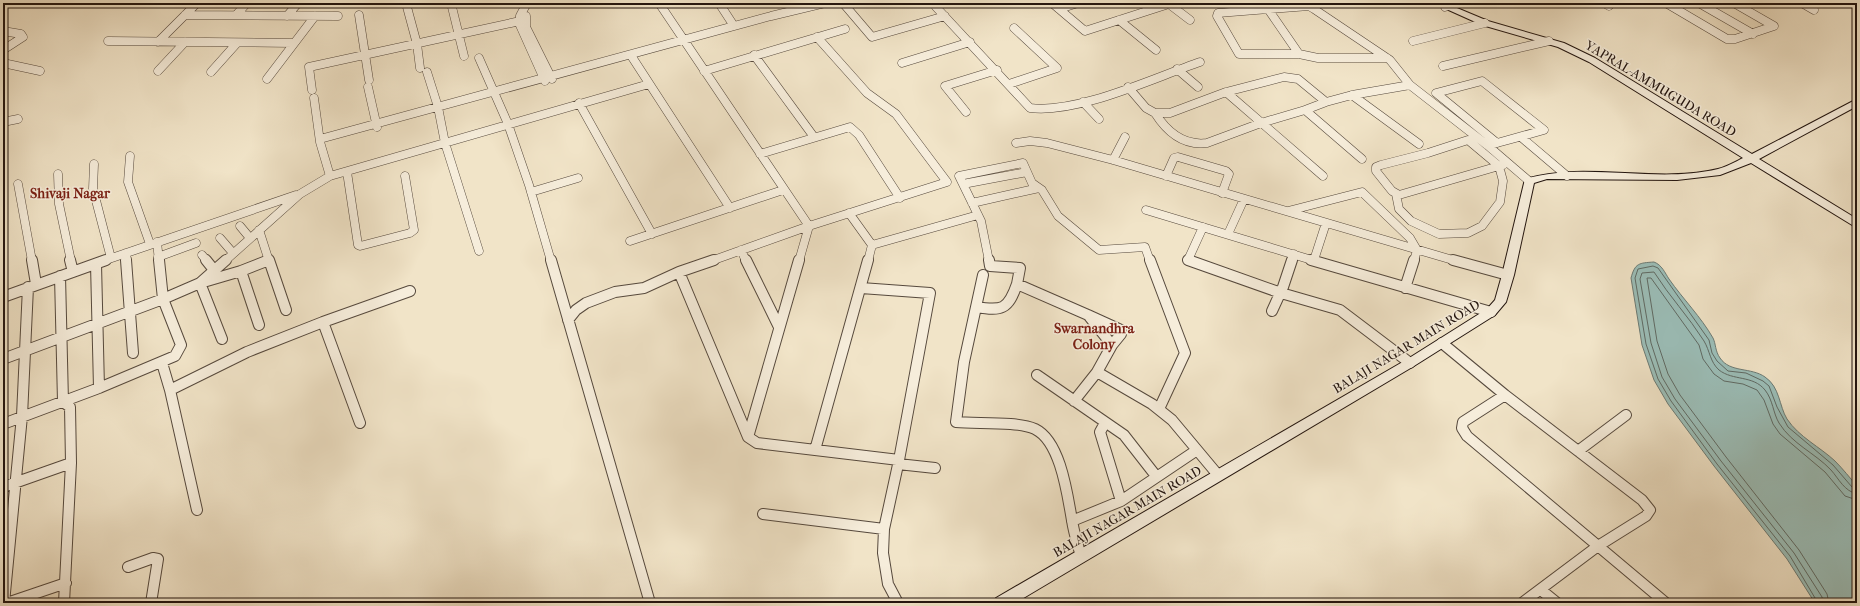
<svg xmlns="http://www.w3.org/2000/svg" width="1860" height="606" viewBox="0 0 1860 606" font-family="'IM FELL French Canon',serif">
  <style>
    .water { fill: #9bbeb8; stroke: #6b7a74 }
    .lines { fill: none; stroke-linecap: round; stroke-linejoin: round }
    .shore { stroke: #5f6a64; stroke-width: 1 }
    .street-far1-casing { stroke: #56493d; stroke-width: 9 }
    .street-casing { stroke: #56493d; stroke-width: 12 }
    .secondary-casing { stroke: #23150f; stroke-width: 2 }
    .street-far1 { stroke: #f6eddb; stroke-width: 8 }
    .street { stroke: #f6eddb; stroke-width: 10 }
    .secondary { fill: #f6eddb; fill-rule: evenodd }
    .labels { text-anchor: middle; stroke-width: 3; stroke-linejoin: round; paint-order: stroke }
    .street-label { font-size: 13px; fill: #23150f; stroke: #f6eddb }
    .neighbourhood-label { font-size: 14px; font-weight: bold; fill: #7a1f14; stroke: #f6eddb }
  </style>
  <rect width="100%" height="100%" fill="#f1e4c8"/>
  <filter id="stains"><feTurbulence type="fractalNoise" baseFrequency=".005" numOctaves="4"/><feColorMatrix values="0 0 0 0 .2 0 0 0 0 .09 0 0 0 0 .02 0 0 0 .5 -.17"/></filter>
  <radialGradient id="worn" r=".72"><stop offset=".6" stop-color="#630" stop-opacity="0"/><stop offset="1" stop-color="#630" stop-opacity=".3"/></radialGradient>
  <path class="water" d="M 1654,262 C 1662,265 1665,273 1669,279 C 1683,299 1701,317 1713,338 C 1716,344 1715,351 1720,358 C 1730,373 1751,367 1765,377 C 1780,387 1779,406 1787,419 C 1799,437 1820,447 1835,461 C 1843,469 1850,478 1857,486 L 1857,603 L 1815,603 L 1787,559 L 1714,466 L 1668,404 L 1654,380 L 1642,345 L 1631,278 C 1635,263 1639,263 1654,262 Z"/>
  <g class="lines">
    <path class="shore" d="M 1818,603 L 1790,556 L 1717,464 L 1671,401 L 1658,379 L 1646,344 L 1635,278 L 1638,269 L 1653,266 L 1658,268 L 1709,340 L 1712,353 L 1717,361 L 1728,371 L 1746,373 L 1763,381 L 1769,386 L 1777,407 L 1788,427 L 1833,465 L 1852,487 L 1857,489
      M 1823,603 L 1822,597 L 1794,553 L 1721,461 L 1675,399 L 1662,377 L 1651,343 L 1640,279 L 1642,273 L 1654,272 C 1669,296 1689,317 1704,341 C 1710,351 1710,362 1719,370 C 1733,381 1753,375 1765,390 C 1773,400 1773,413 1779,423 C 1792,444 1815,453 1831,470 C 1839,479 1844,491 1857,494
      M 1829,603 L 1827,594 L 1799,550 L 1726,457 L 1680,395 L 1668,374 L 1657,341 L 1647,278 L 1651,278 L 1699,345 L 1703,359 L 1714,374 L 1724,381 L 1743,384 L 1757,390 L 1764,400 L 1773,424 L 1780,434 L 1825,472 L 1845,496 L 1857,500"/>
    <defs>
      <path id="street-far1" d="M 451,3 L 464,56
        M 527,3 L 520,16 L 519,23 L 545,81
        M 659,3 L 809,226 L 799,261
        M 719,3 L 734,26
        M 843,3 L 872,37 L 945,16
        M 1052,3 L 1085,31 L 1172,3
        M 1231,3 L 1241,11
        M 1604,3 L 1609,6
        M 1666,3 L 1727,39 L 1735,39 L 1774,26 L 1734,3
        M 1699,3 L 1753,34
        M 1802,3 L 1814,10
        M 1169,4 L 1190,20
        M 407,7 L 417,44 L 420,68
        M 936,7 L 1030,108 C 1078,114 1153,78 1200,62
        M 1445,7 L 1460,3
        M 1059,9 L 1078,3
        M 1268,9 L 1299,54
        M 185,15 L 338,16
        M 236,15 L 247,3
        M 359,15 L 369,80
        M 287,16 L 298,3
        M 526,16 L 526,27 L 552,79
        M 1119,20 L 1156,50
        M 3,31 L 21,34 L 23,37 L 3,50
        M 108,41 L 293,43
        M 1413,41 L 1485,23
        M 158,42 L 197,3
        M 754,55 L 814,137
        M 632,57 L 730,208
        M 479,58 L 508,124 L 529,185 L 551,261
        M 1387,58 L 1318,58 L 1299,54 L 1239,54 L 1217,16 L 1218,13 L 1309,6 L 1314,9 L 1390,60 L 1410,85 L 1487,145 L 1529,181
        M 3,63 L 40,71
        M 902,63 L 970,42
        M 1443,66 L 1549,41
        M 1177,69 L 1198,87
        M 158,71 L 185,42
        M 704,71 L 845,29
        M 211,72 L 237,43
        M 427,72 L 438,107 L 445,143 L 479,251
        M 267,79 L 315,16
        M 1482,81 L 1544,130 L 1497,143 L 1436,93 Z
        M 1009,84 L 1057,68 L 1014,28
        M 368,87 L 377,127
        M 1128,87 L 1146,108 L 1155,113 L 1170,113 L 1226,92 L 1284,77 L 1298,79 L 1326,102 L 1352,95 L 1410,85
        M 312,90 L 309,67 L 525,20
        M 1226,92 L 1323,176
        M 1352,95 L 1419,144
        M 314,98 L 320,142 L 330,176
        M 1083,102 L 1099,119
        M 579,103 L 652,234
        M 1305,110 L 1326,102
        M 966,112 L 945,86 L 997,70
        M 1155,113 C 1167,132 1183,146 1207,143 L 1261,123 L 1305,110 L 1362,159
        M 3,122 L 18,119
        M 1521,137 L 1567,176
        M 320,139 L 771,16 L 825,3
        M 1468,140 L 1499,166 L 1399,195 L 1392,191 L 1376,171 L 1376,167 L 1381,165 L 1428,153 Z
        M 1016,143 L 1030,141 L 1047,143 L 1113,160 L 1456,261
        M 1487,145 L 1497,143
        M 760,154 L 850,127 L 859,135 L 900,198
        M 130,156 L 128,182 L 150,244
        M 1113,160 L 1125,137
        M 94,164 L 93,189 L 111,258
        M 347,172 L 358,245 L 360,246 L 410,233 L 414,230 L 405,176
        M 58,174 L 59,204 L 71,261
        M 1166,176 L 1174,158 L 1178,157 L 1226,171 L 1229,174 L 1222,193
        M 18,184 L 32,261
        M 963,184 L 1027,172
        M 531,192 L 578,178
        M 1396,194 L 1399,209 L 1411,221 L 1439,234 L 1468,233 L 1482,226 L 1500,202 L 1503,181 L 1499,166 L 1503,165
        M 972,203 L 1039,188
        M 1146,210 L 1315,261
        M 1288,211 L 1362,192 L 1410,238 L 1417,250 L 1414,261
        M 849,213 L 872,245 L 868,261
        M 240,226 L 250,238
        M 259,230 L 269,261
        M 1228,234 L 1244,199
        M 220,238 L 233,253
        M 630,241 L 783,190
        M 157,242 L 159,261
        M 872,245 L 978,215
        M 741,250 L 746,261
        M 126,253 L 127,261
        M 202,255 L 207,261
        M 158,257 L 196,243
        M 1314,260 L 1326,223
        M 103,261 L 296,195
        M 225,261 L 300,194 L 330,176 L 649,84
        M 267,261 L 269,260
        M 711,261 L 809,226 L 947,182 L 896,114 L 867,93 L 817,37
        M 989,261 L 981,221 L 959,176 L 1023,163 L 1032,183 L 1042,190 L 1058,216 L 1099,250 L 1145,247 L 1150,261
        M 1190,261 L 1188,260 L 1203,227
        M 1292,261 L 1294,254"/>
      <path id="street" d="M 32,260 L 36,284
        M 70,260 L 73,272
        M 126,260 L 133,353
        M 206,260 L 214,270
        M 269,260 L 286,310
        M 551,260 L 650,603
        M 746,260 L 779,327
        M 989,260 L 990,266 L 1020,268 L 1017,284
        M 1150,260 L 1185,353 L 1159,409
        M 1188,260 L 1281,293 L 1340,310 L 1410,363
        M 1311,260 L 1491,312
        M 1453,260 L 1508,275
        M 96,264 L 99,388
        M 679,272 L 748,437 L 757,443 L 899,460
        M 983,275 L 964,362 L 956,422 C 977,424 1017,421 1035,429 C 1062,442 1068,500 1073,526 C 1075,536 1078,546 1081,556
        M 60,276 L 63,402 L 70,407 L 71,463 L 64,603
        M 861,288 L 930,293 L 899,460 L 884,529 L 883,553 L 888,584 L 898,603
        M 1405,288 L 1414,260
        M 3,297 L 106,260
        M 976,307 C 1002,311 1008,310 1017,284 L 1088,315 L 1112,345 L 1097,372 L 1152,404 L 1172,420 L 1218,475
        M 1272,311 L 1283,287 L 1292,260
        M 1088,315 L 1121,330 L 1121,334 L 1112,345
        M 568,320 L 576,310 L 586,303 L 615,292 L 644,288 L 679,272 L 714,260
        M 323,322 L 360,423
        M 259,325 L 241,271 L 269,260
        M 222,339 L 200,283 L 241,271
        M 1442,343 L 1505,395 L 1642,500 L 1650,510 L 1646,516 L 1598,546 L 1522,603
        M 3,359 L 163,299 L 200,283 L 226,260
        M 162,363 L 170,390 L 197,510
        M 1037,375 L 1124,435 L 1156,476
        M 170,390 L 247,352 L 323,322 L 410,291
        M 1505,395 L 1463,422 L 1462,428 L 1467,436 L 1666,603
        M 1074,401 L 1097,372
        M 1105,423 L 1100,432 L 1121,501
        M 3,424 L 99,388 L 175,356 L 181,345 L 163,299 L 159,260
        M 748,437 L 799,260
        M 815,450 L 868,260
        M 1578,451 L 1626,415
        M 898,464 L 935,468
        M 3,487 L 71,463
        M 763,514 L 884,529
        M 1072,521 L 1121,501 L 1197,450
        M 128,567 L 153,558 L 158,559 L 151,603
        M 1541,590 L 1557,603
        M 4,603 L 22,416 L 28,287
        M 7,603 L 66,583"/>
      <path id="secondary" d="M 1433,3 L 1445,3 L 1488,21 L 1564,43 L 1595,58 L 1752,154 L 1857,99 L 1857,106 L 1759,159 L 1857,219 L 1857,228 L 1751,163 L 1720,175 L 1677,180 L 1547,179 L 1534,183 L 1514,275 L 1506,302 L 1495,315 L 1414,366 L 1015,603 L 993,603 L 996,598 L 1406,360 L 1487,309 L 1495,300 L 1502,275 L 1525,179 C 1587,161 1655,184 1718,169 C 1726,167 1735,162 1743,158 L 1589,62 L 1558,47 L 1482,25 Z"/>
    </defs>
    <use href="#street-far1" class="street-far1-casing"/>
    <use href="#street" class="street-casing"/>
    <use href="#secondary" class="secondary-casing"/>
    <use href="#street-far1" class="street-far1"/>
    <use href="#street" class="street"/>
    <use href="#secondary" class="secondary"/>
  </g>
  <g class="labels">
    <g class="street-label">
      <text transform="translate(1661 88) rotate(31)" y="5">YAPRAL-AMMUGUDA ROAD</text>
      <text transform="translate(1406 346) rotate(-31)" y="5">BALAJI NAGAR MAIN ROAD</text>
      <text transform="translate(1127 511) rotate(-30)" y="5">BALAJI NAGAR MAIN ROAD</text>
    </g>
    <g class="neighbourhood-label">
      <text x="70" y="198">Shivaji Nagar</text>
      <text x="1094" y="333">Swarnandhra<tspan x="1094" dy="16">Colony</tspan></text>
    </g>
  </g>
  <rect width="1860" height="606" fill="none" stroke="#f1e4c8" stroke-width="16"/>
  <rect x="4" y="4" width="1852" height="598" fill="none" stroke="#23150f" stroke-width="2"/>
  <rect x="8" y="8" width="1844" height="590" fill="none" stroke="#23150f"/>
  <rect width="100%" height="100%" filter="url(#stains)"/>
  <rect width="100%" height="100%" fill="url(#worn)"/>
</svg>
